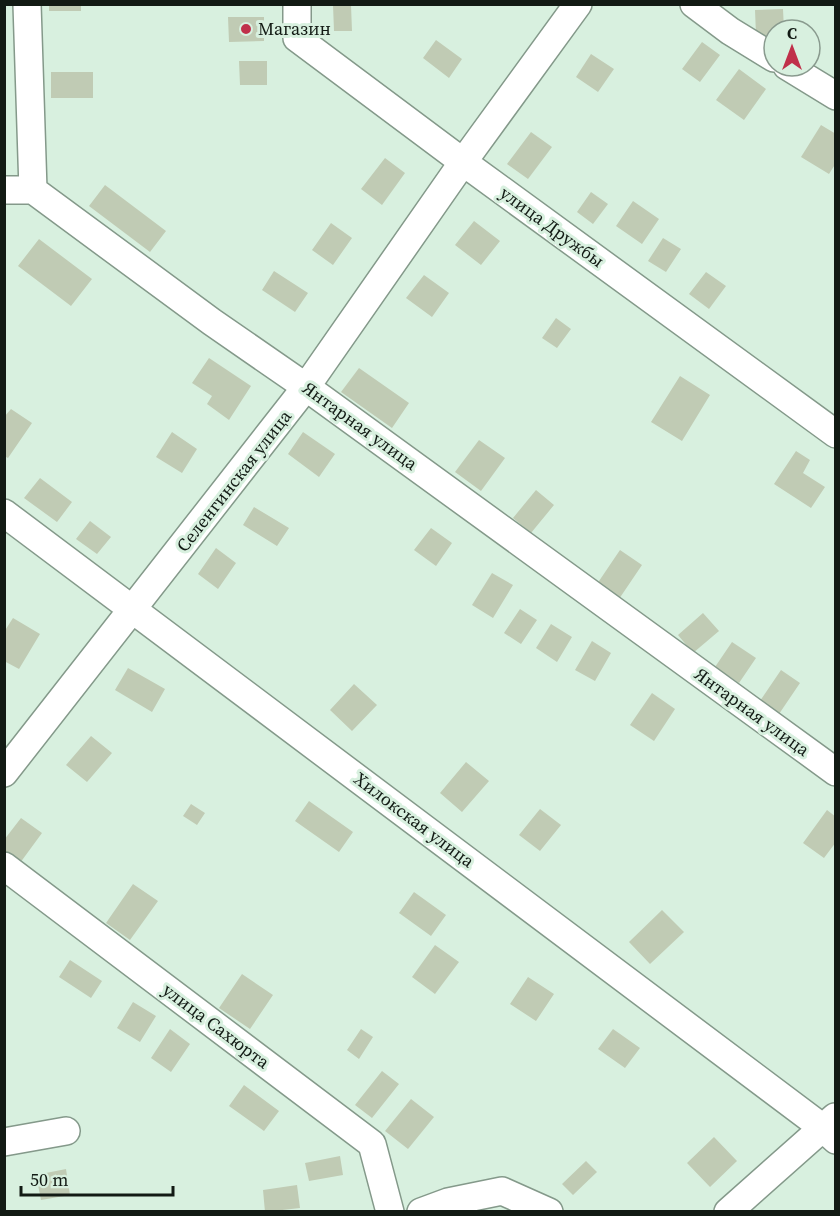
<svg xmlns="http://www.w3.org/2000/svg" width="840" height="1216" viewBox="0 0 840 1216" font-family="'Source Serif 4',serif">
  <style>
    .building { fill: #c0cbb4 }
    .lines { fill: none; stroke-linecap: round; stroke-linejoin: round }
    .minor-casing { stroke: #84998a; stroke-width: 30 }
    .minor { stroke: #fff; stroke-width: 27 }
    .poi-dot { fill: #c0304a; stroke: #d8f0df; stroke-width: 2 }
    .labels { text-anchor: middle; stroke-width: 6; stroke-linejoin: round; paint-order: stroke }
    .poi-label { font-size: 18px; fill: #121a14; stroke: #d8f0df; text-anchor: start }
    .street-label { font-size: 18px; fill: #121a14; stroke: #d8f0df }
  </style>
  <rect width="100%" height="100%" fill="#d8f0df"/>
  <path class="building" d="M 49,4 L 81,4 L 81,11 L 49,11 Z
    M 333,5 L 351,5 L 352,31 L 334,31 Z
    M 783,9 L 784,30 L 774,30 L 774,35 L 756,35 L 755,10 Z
    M 228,17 L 264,17 L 264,41 L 229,42 Z
    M 436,40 L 462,59 L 449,78 L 423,58 Z
    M 702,42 L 720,55 L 700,82 L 682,69 Z
    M 591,54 L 614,69 L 598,92 L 576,77 Z
    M 239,61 L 267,61 L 267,85 L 240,85 Z
    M 739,69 L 766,89 L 744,120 L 716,100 Z
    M 51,72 L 93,72 L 93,98 L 51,98 Z
    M 821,125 L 836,134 L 836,163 L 829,174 L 801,157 Z
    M 531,132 L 552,147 L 528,179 L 507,164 Z
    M 385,158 L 405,173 L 382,205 L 361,189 Z
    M 105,185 L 166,231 L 150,252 L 89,206 Z
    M 591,192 L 608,204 L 593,224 L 577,212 Z
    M 633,201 L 659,219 L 642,244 L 616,226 Z
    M 474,221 L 500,241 L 481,265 L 455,245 Z
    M 331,223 L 352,238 L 333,265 L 312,250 Z
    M 663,238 L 681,249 L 666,272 L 648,261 Z
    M 39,239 L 92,279 L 71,306 L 18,266 Z
    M 274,271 L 308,293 L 295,312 L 262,290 Z
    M 706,272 L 726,286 L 709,309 L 689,294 Z
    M 424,275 L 449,293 L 432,317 L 406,298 Z
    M 556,318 L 571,329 L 557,348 L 542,338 Z
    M 209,358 L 251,386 L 229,420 L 207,404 L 212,396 L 192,383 Z
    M 359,368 L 409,403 L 392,428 L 341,392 Z
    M 680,376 L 710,395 L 682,441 L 651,422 Z
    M 11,409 L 32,423 L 8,458 L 4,456 L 4,417 Z
    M 172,432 L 197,449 L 182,473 L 156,457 Z
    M 303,432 L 335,454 L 319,477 L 288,454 Z
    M 479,440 L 505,458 L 481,491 L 455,472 Z
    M 796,451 L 810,460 L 803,473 L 825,487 L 811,508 L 774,484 Z
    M 40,478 L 72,502 L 57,522 L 24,498 Z
    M 536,490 L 554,505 L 531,533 L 513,518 Z
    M 254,507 L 289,528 L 277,546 L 243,525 Z
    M 90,521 L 111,537 L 97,554 L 76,539 Z
    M 431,528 L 452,543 L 436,566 L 414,550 Z
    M 216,548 L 236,563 L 218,589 L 198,574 Z
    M 620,550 L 642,565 L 619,599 L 597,584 Z
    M 492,573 L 513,585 L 493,618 L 472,605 Z
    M 520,609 L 537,620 L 521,644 L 504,633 Z
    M 703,613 L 719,631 L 693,653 L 678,635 Z
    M 13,618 L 40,634 L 19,669 L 4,661 L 4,632 Z
    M 551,624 L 572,637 L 557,662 L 536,648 Z
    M 592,641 L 611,653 L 595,681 L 575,670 Z
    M 732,642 L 756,658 L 739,683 L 715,667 Z
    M 128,668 L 165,689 L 152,712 L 115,690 Z
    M 781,670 L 800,683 L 779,714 L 760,701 Z
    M 354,684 L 377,705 L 352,731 L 330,710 Z
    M 652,693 L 675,709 L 654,741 L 630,725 Z
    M 91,736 L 112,753 L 87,782 L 66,765 Z
    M 466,762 L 489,781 L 462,812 L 440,793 Z
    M 309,801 L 353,832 L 339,852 L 295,821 Z
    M 191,804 L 205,813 L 197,825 L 183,816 Z
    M 540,809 L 561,825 L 540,851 L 519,835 Z
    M 827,810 L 836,817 L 836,842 L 824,858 L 803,843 Z
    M 21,818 L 42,833 L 20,863 L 4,852 L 4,840 Z
    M 133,884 L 158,901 L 130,940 L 106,923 Z
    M 414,892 L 446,915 L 431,936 L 399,913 Z
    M 662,910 L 684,932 L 650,964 L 629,942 Z
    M 435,945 L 459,962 L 435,994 L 412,977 Z
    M 70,960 L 102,981 L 91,998 L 59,977 Z
    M 242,974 L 273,995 L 250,1029 L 219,1008 Z
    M 528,977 L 554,994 L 536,1021 L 510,1004 Z
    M 133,1002 L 156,1016 L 140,1042 L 117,1028 Z
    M 170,1029 L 190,1044 L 171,1072 L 151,1058 Z
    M 361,1029 L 373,1037 L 359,1059 L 347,1050 Z
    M 613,1029 L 640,1048 L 625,1068 L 598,1049 Z
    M 382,1071 L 399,1084 L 372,1118 L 355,1105 Z
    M 244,1085 L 279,1111 L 264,1131 L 229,1106 Z
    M 411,1099 L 434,1117 L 408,1149 L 385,1131 Z
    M 714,1137 L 737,1161 L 710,1187 L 687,1163 Z
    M 340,1156 L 343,1175 L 309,1181 L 305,1163 Z
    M 586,1161 L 597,1172 L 573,1195 L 562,1184 Z
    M 66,1169 L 70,1195 L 41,1200 L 36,1175 Z
    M 297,1185 L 300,1208 L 265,1212 L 263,1190 Z"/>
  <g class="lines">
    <defs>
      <path id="minor" d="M 27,4 L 33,190 L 212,322 L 306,387 L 836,772
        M 297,4 L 297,38 L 463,162 L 836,434
        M 694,4 L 730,31 L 774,58
        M 787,66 L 836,96
        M 4,190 L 33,190
        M 4,513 L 823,1128 L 836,1140
        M 4,773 L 306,387 L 463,162 L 578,4
        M 4,866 L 372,1144 L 390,1212
        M 4,1142 L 66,1131
        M 421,1212 L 448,1202 L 502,1191 L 549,1212
        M 728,1212 L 835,1117"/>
    </defs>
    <use href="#minor" class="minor-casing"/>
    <use href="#minor" class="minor"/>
  </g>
  <circle class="poi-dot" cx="246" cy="29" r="6"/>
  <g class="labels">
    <g class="poi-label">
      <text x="258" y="35">Магазин</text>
    </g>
    <g class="street-label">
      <text transform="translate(552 227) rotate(36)" y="6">улица Дружбы</text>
      <text transform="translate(360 426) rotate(36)" y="6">Янтарная улица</text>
      <text transform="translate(234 481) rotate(-52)" y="6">Селенгинская улица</text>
      <text transform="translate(752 712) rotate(36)" y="6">Янтарная улица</text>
      <text transform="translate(414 820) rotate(37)" y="6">Хилокская улица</text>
      <text transform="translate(216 1026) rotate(37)" y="6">улица Сахюрта</text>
    </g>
  </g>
  <rect width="840" height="1216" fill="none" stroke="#121a14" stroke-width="12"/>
  <g transform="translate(792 48)"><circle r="28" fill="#d8f0df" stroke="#899a8e" stroke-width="1.5"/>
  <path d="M0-4.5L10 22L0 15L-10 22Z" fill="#c0304a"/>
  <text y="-9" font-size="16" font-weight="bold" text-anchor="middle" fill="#121a14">С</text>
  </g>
  <path d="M21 1186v9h152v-9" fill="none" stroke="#121a14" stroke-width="3"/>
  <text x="30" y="1186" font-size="18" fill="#121a14" stroke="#d8f0df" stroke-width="4.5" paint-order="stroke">50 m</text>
</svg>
